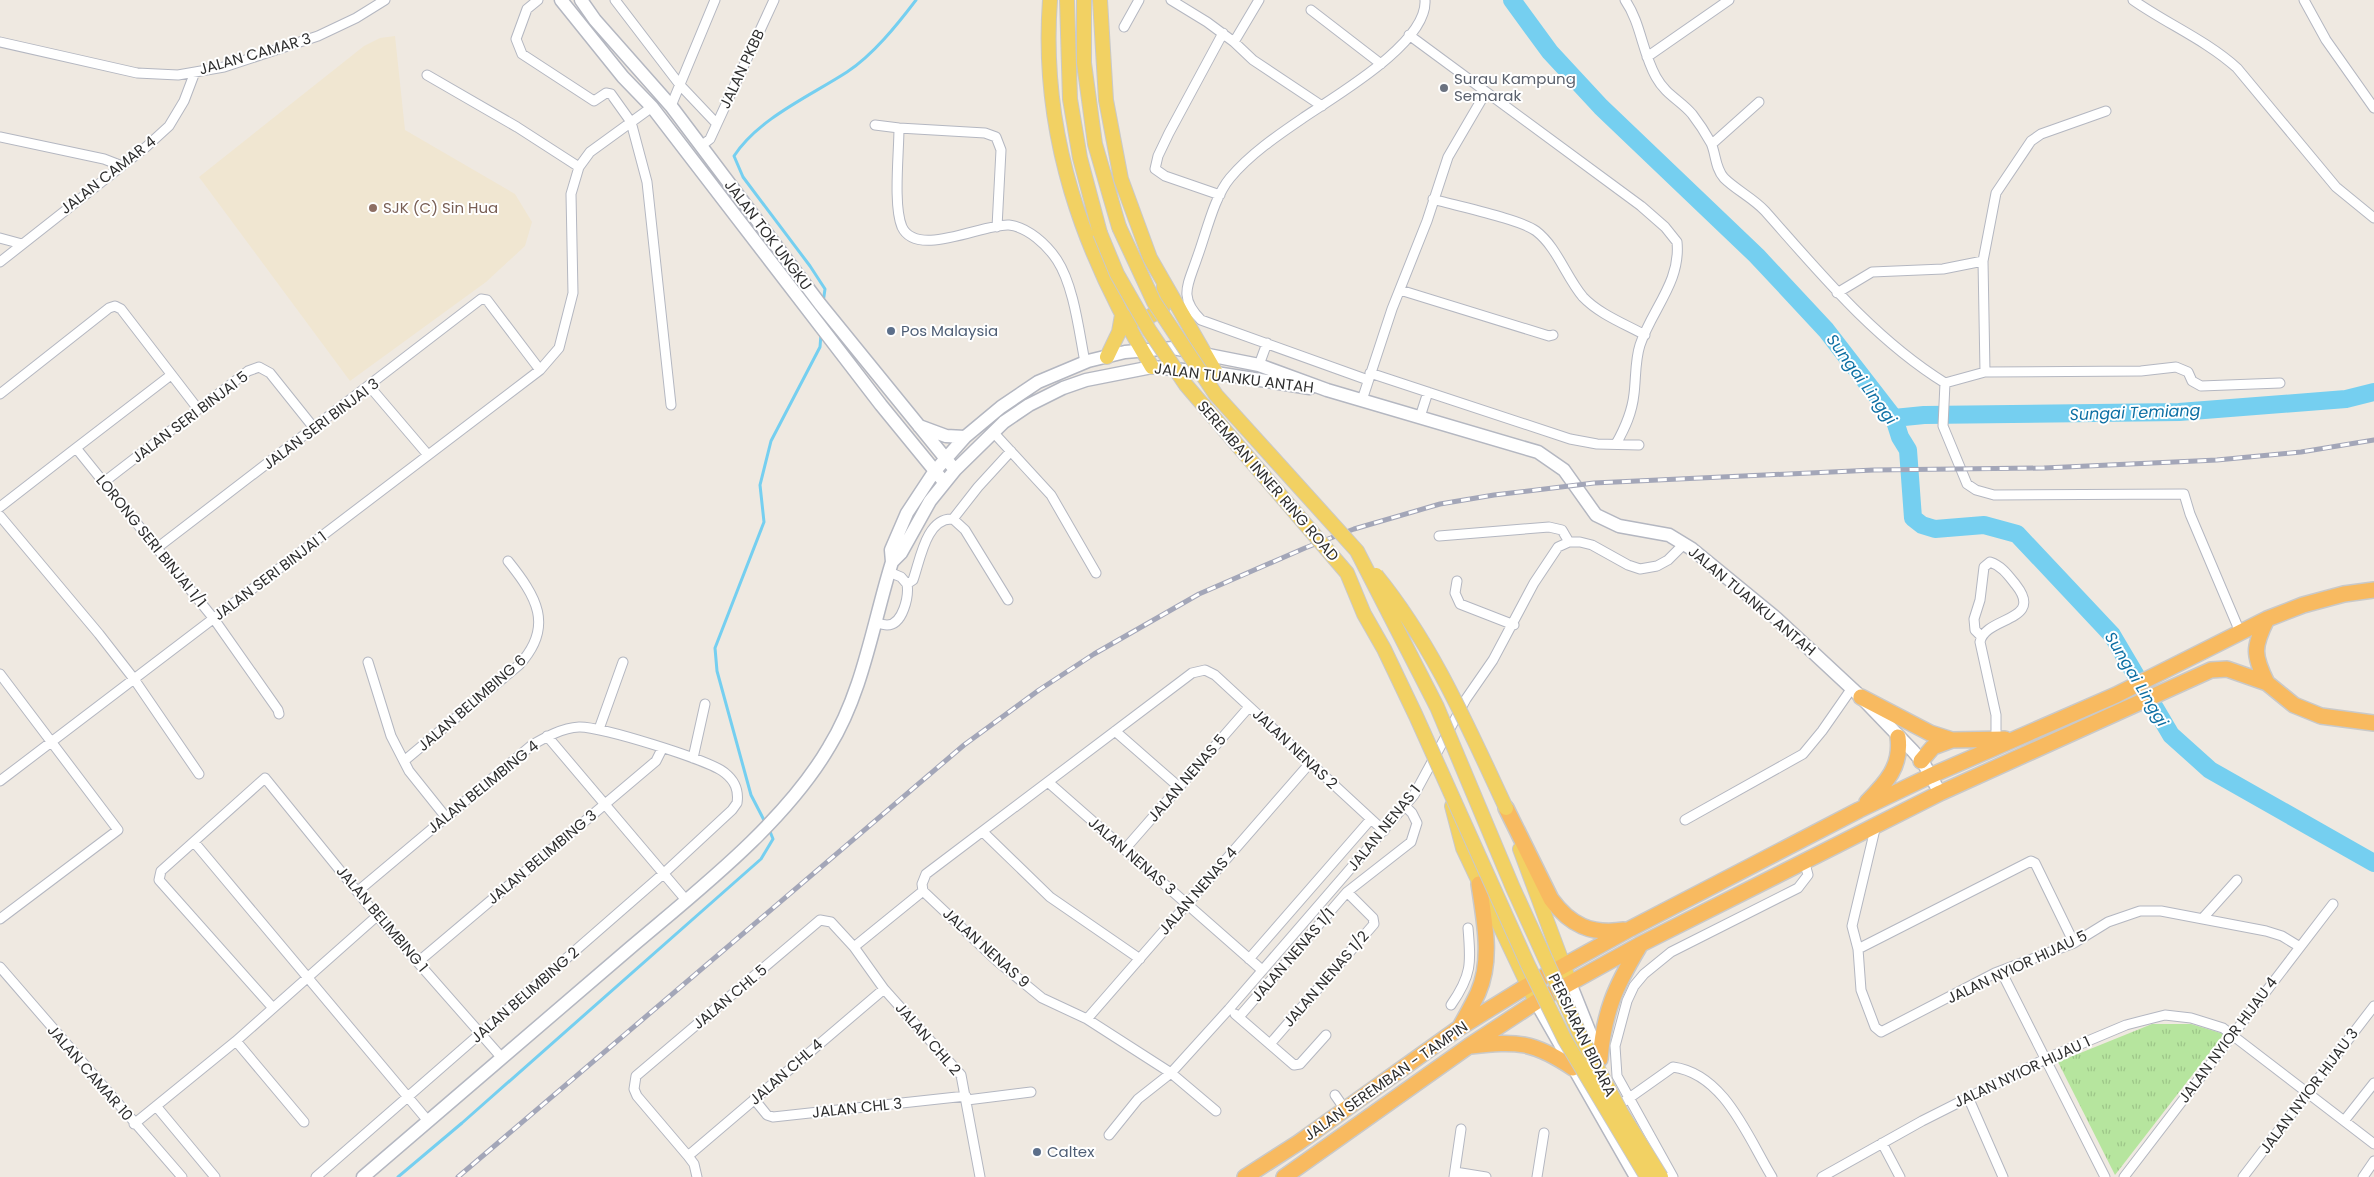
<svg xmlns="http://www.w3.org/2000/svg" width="2374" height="1177" viewBox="0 0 2374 1177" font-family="Poppins,sans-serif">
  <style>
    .education { fill: #f0e6d1 }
    .grass { fill: url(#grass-tufts) }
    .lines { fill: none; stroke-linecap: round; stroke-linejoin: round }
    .stream { stroke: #75cff0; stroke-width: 3 }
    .river { stroke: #75cff0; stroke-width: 18 }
    .minor-casing { stroke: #b4b7c1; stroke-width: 11 }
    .secondary-casing { stroke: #b4b7c1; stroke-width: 15 }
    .primary-casing { stroke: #c9c9c9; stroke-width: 16 }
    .trunk-casing { stroke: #c9c9c9; stroke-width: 18 }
    .minor { stroke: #fff; stroke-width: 9 }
    .secondary { stroke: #fff; stroke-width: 12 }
    .primary { stroke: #f2d163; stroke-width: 14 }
    .trunk { stroke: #f8ba60; stroke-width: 15 }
    .rail-casing { stroke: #a3a6b8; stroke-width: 5 }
    .rail { stroke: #fff; stroke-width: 3; stroke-dasharray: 9; stroke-linecap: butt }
    .primary-bridge-casing { stroke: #c9c9c9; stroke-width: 16; stroke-linecap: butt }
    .primary-bridge { stroke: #f2d163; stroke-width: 14 }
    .worship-dot { fill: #6b7280; stroke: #fff; stroke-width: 2 }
    .education-dot { fill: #8d6e63; stroke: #fff; stroke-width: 2 }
    .service-dot { fill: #5c6f8a; stroke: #fff; stroke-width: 2 }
    .labels { text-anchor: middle; stroke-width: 4; stroke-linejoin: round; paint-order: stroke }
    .street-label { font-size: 15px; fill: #2e2e2e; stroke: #fff }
    .worship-label { font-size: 15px; fill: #5b616d; stroke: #fff; text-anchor: start }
    .education-label { font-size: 15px; fill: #785e54; stroke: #fff; text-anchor: start }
    .service-label { font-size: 15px; fill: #4e5e75; stroke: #fff; text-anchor: start }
    .water-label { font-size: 16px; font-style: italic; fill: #0d6fa3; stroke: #fff }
  </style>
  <defs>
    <pattern id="grass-tufts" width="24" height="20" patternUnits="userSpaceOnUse" patternTransform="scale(1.25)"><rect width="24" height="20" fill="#b6e59e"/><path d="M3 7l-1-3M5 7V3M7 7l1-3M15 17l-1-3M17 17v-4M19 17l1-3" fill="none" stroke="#9dc588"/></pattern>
  </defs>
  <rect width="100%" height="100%" fill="#efe9e1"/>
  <path class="education" d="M 395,36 L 405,130 L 515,194 L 532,222 L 525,246 L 486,282 L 350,381 L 199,177 L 364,46 L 380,38 Z"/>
  <path class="grass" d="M 2152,1024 L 2191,1024 L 2224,1034 L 2115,1175 L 2058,1062 Z"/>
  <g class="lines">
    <path class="stream" d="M 823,303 L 825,289 L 810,266 L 743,177 L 734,156 C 759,118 810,96 847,72 C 873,55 897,25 916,0
      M 766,824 L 751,795 L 717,671 L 715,648 L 764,522 L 760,485 L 771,441 L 820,347 L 821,334
      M 398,1177 L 462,1123 L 761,859 L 773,839 L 769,829"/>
    <path class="river" d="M 1512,0 L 1550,52 L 1601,107 L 1757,256 L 1826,330 L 1894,418 L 1900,437 L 1908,450 L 1913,518 L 1922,525 L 1935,529 L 1984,525 L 2017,534 L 2112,635 L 2171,735 L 2210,770 L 2374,863
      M 1894,418 L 1924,415 L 2179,412 L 2346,399 L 2374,392"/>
    <defs>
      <path id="minor" d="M 538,0 L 527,9 L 516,39 L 522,54 L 594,101 L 606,93 L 611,94 L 631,122 L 647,182 L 671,405
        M 615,0 L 680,85 L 716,123
        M 1171,0 L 1207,22 L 1234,42 L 1253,60 L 1322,106
        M 1625,0 C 1641,23 1642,52 1656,77 C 1666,95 1680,100 1692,114 C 1699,123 1706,134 1711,143 C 1716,154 1715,168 1724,178 C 1736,190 1753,198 1765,211 C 1820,273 1874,339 1945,383
        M 2133,0 C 2167,24 2206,40 2237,68 L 2336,187 L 2374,218
        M 2304,0 L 2326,40 L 2374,108
        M 1311,10 L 1381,64
        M 1124,27 L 1139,0
        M 1409,35 L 1641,206 L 1665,227 L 1677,242 C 1681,282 1652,309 1640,345 C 1635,360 1636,378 1634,394 C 1632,413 1625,428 1616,444
        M 0,42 L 137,73 L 178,75 L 224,67 L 318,36 L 356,18 L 385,0
        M 1234,42 L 1259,0
        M 1647,57 L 1729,0
        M 427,75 L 517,127 L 579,167
        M 671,106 L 715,0
        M 875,125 L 899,128 L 985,133 L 996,137 L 1001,150 L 997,227
        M 899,128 C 899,153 893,206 902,227 C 917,259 984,223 1009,225 C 1028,227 1047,245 1057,260 C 1074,286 1079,332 1085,362
        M 0,137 L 104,159 L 122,166
        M 1712,144 L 1759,102
        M 701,146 L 710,139 L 774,0
        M 1220,195 L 1165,176 L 1155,169 L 1158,156 L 1169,133 L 1223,33
        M 1433,199 C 1456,206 1520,219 1536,231 C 1557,247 1566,277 1583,297 C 1599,314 1625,324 1645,335
        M 0,238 L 22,244
        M 1983,261 L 1985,372
        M 0,262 L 146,147 L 169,126 L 184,101 L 195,72
        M 1400,290 L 1549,336 L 1553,335
        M 1837,293 L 1872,272 L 1943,269 L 1983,261 L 1996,193 L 2031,141 L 2041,134 L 2106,111
        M 1259,365 L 1267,343
        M 1370,373 L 1570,439 L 1597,444 L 1639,445
        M 1368,380 L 1201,320 C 1178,297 1188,285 1197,258 C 1206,234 1214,197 1230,178 C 1250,154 1278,135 1303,118 C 1335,96 1428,43 1425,0
        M 1945,383 L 1943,426 L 1967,484 L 1976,490 L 1994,495 L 2184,494 L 2190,514 L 2240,632
        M 1945,383 L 1985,372 L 2141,371 L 2176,367 L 2188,372 L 2192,381 L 2201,386 L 2280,383
        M 370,387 L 428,455
        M 0,394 L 109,308 L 115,306 L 121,309 L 198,409
        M 1362,400 L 1392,309 L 1427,221 L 1448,157 L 1486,92
        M 1420,417 L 1428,392
        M 993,432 L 1051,495 L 1096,573
        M 76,448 L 171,375
        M 104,482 L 248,371 L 259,367 L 270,373 L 314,428
        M 0,507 L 76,448 L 214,619 L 278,710 L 279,714
        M 0,516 L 99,634 L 134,679 L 199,774
        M 953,519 L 978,487 L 1011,451
        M 1439,536 L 1549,527 L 1562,530 L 1569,542
        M 157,548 L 481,299 L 487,300 L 540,370
        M 1457,581 L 1455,593 L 1460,604 L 1514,625
        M 907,584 L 913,580 C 920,561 926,517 953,519 L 965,530 L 1008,600
        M 875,622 C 878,623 883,625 887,625 C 903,625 909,596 907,584 L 901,577 L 889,572
        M 1981,636 L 1975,630 L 1974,619 L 1980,600 L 1984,567 L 1990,562 C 2002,566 2008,575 2016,585 C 2045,622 1985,616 1980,642 L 1996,715 L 1996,740
        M 368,662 L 391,736 L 409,771 L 445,816
        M 0,674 L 118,830 L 0,919
        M 599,729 L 623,662
        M 1115,731 L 1179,787
        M 547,736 L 686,900
        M 693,758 L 705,704
        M 404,761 L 519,665 C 555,626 536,596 508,561
        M 0,781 L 540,370 L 559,348 L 573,293 L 571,194 L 579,167 L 590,152 L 652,107
        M 1048,782 L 1262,970
        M 1685,820 L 1803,754 L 1822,731 L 1852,688
        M 1876,825 L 1852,926 L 1858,949 L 1861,990 L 1875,1027 L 1881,1032 L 1995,973 L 2074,943 L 2108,922 L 2140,911 L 2161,911 L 2266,931 L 2282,936 L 2300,947
        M 983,832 L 1050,897 L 1140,959
        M 194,842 L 428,1121
        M 1125,849 L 1249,707
        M 2202,919 L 2237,880
        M 854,947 L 923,891
        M 1858,949 L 2031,861 L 2035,863 L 2074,943
        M 1249,959 L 1371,819
        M 418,962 L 656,761 L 662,749
        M 0,967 L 182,1177
        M 2001,971 L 2105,1177
        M 1451,1005 C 1472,975 1471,963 1468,928
        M 273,1008 L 159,880 L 161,871 L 265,778 L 377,916 L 502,1058
        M 1235,1014 L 1294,1065 L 1300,1064 L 1326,1035
        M 1239,1017 L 1347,892 L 1411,842 L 1417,823 L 1412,813 L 1405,806
        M 1087,1019 L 1310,763
        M 236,1041 L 304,1122
        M 1270,1044 L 1374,924 L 1373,918 L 1347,892
        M 1335,1095 L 1344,1108
        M 1968,1097 L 2003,1177
        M 754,1099 L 767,1115 L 773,1117 L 966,1096
        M 967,1100 L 1031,1092
        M 1625,1101 L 1673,1067 C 1725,1074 1748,1138 1772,1177
        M 156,1106 L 215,1177
        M 1216,1111 L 1171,1073 L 1087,1019 L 1042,998 L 997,961 L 923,891 L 922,884 L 926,874 L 1192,673 L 1205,670 L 1215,675 L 1384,831
        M 2344,1121 L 2374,1083
        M 134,1124 L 236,1041 L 377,916
        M 1109,1135 L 1138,1099 L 1171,1073 L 1229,1009 L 1414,795 L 1466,699 L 1493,660 L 1534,583 L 1558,547 L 1569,542 L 1580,542 L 1592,545 L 1628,565 L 1640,569 L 1657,566 L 1668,560 L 1684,544
        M 1882,1143 L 1900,1177
        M 688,1156 L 884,989
        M 1455,1172 L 1486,1177
        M 316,1177 L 663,874 L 732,810 L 737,803 C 739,790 735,781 725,773 C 710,760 599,726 579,727 C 562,728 546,737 532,745 L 358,891
        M 697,1177 L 694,1164 L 688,1156 L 637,1096 L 634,1089 L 636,1076 L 820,920 L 831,922 L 854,947 L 884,989 L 961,1075 L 980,1177
        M 1454,1177 L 1461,1129
        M 1537,1177 L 1544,1133
        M 1673,1177 L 1617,1076 L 1615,1046 L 1627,1001 L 1634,986 L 1644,974 L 1671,952 L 1798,888 L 1808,875 L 1804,860
        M 1822,1177 L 1922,1121 L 2045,1059 L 2126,1025 L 2165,1015 L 2191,1018 L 2223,1028 L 2374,1144
        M 2124,1177 L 2333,904
        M 2243,1177 L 2374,1006
        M 2363,1177 L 2374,1161"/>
      <path id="secondary" d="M 561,0 L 623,77 L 652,107 L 881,405 L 944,482
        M 581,0 L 595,20 L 671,106 L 820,304 L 955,470
        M 919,426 L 946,436 L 965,437
        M 892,562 L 901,553 L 930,501 L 955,470 L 1004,422 L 1029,405 L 1063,388 L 1086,380 L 1152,367 L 1216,373 L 1310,388
        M 1570,983 L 1600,1058
        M 1536,1002 L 1636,1177
        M 363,1177 C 452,1100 541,1025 630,948 C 697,891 784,824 829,747 C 863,692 873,623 892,562 L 891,550 L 907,513 L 934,472 L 965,437 L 1001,407 L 1038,382 L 1088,361 L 1125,352 L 1173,348 L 1259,365 L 1327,390 L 1538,452 L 1564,470 L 1596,515 L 1619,526 L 1669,535 L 1692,549 L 1776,618 L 1861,697 L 1913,751 L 1924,764 L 1940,793"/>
      <path id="primary" d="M 1050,0 C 1040,134 1083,254 1152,367
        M 1067,0 L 1070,99 L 1080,158 L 1100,233
        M 1084,0 L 1084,63 L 1095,144 L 1119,227
        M 1100,0 L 1106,100 L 1121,179 L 1150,258 L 1216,373
        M 1107,357 L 1119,332 L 1122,315 C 1139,324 1149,319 1163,307 L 1164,284
        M 1452,806 L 1463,848 L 1536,1002
        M 1520,849 L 1570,983"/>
      <path id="trunk" d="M 2267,619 C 2253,647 2253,655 2267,683
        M 1861,697 L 1930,733 L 1952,740 L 2005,739
        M 1921,761 L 1933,747 L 1952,740
        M 1867,802 C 1886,783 1902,766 1898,737
        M 1506,808 L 1551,899 C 1570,925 1591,935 1624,930
        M 1460,1027 C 1466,1016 1473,1004 1478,993 C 1493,959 1484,919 1479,884
        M 1471,1046 C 1517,1041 1533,1041 1573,1068
        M 1600,1059 C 1604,1012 1615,987 1639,947
        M 1245,1177 L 1298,1143 L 1459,1028 L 1527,986 L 1630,929 L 1859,810 L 1930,776 L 2116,695 L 2267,619 L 2303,605 L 2344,594 L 2374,590
        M 1284,1177 L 1469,1046 L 1536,1002 L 1639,945 L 1940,793 L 2211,670 L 2227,669 L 2267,683 L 2294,705 L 2321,716 L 2374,723"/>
    </defs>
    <use href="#minor" class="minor-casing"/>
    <use href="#secondary" class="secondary-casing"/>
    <use href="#primary" class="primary-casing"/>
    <use href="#trunk" class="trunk-casing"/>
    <use href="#minor" class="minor"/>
    <use href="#secondary" class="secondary"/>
    <use href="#primary" class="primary"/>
    <use href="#trunk" class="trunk"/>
    <defs>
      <path id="rail" d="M 458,1177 L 964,745 L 1039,690 L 1094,654 L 1199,594 L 1305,548 L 1354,529 L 1440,504 L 1494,495 L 1594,483 L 1874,470 L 2044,468 L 2217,460 L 2301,452 L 2374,440"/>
    </defs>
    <use href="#rail" class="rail-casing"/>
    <use href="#rail" class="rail"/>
    <defs>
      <path id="primary-bridge" d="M 1119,227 L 1154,302 L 1216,395 L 1357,551 L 1437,707 L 1513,888 L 1581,1037 L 1622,1114 L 1661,1177
        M 1100,233 L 1117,274 L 1149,330 L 1186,385 L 1347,573 L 1364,614 L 1384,649 L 1416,716 L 1528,965 L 1565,1040 L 1647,1177
        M 1376,575 C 1433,645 1468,727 1506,808"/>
    </defs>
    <use href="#primary-bridge" class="primary-bridge-casing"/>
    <use href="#primary-bridge" class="primary-bridge"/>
  </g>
  <circle class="worship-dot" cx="1444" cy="88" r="5"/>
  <circle class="education-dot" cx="373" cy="208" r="5"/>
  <g class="service-dot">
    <circle cx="891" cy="331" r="5"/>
    <circle cx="1037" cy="1152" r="5"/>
  </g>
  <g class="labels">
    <g class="street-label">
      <text transform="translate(255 54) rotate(-16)" y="5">JALAN CAMAR 3</text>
      <text transform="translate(742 69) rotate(-65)" y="5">JALAN PKBB</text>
      <text transform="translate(108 175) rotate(-38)" y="5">JALAN CAMAR 4</text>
      <text transform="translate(768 235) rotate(53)" y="5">JALAN TOK UNGKU</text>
      <text transform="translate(1234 378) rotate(7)" y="5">JALAN TUANKU ANTAH</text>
      <text transform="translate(190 417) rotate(-37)" y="5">JALAN SERI BINJAI 5</text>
      <text transform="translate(321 424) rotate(-37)" y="5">JALAN SERI BINJAI 3</text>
      <text transform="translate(1268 481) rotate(49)" y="5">SEREMBAN INNER RING ROAD</text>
      <text transform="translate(151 541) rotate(51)" y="5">LORONG SERI BINJAI 1/1</text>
      <text transform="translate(270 576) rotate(-37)" y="5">JALAN SERI BINJAI 1</text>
      <text transform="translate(1752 601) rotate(40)" y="5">JALAN TUANKU ANTAH</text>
      <text transform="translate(472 703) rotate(-41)" y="5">JALAN BELIMBING 6</text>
      <text transform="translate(1295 749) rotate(43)" y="5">JALAN NENAS 2</text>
      <text transform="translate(1187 778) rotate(-49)" y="5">JALAN NENAS 5</text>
      <text transform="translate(483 787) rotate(-39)" y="5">JALAN BELIMBING 4</text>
      <text transform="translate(1384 828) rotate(-51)" y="5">JALAN NENAS 1</text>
      <text transform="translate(1132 856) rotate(41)" y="5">JALAN NENAS 3</text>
      <text transform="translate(542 857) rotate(-40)" y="5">JALAN BELIMBING 3</text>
      <text transform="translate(1198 891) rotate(-49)" y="5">JALAN NENAS 4</text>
      <text transform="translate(382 919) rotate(50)" y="5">JALAN BELIMBING 1</text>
      <text transform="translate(986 948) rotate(42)" y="5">JALAN NENAS 9</text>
      <text transform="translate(1293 955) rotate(-49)" y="5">JALAN NENAS 1/1</text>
      <text transform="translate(2017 967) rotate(-25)" y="5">JALAN NYIOR HIJAU 5</text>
      <text transform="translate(1326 979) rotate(-49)" y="5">JALAN NENAS 1/2</text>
      <text transform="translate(525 995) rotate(-41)" y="5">JALAN BELIMBING 2</text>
      <text transform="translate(730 997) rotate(-40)" y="5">JALAN CHL 5</text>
      <text transform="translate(1582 1035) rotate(64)" y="5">PERSIARAN BIDARA</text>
      <text transform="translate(928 1039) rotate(49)" y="5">JALAN CHL 2</text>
      <text transform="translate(2228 1040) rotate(-53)" y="5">JALAN NYIOR HIJAU 4</text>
      <text transform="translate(786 1072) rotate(-41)" y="5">JALAN CHL 4</text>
      <text transform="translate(2022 1072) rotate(-25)" y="5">JALAN NYIOR HIJAU 1</text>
      <text transform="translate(90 1073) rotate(49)" y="5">JALAN CAMAR 10</text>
      <text transform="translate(1386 1081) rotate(-35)" y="5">JALAN SEREMBAN - TAMPIN</text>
      <text transform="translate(2309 1091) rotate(-53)" y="5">JALAN NYIOR HIJAU 3</text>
      <text transform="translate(857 1108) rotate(-6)" y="5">JALAN CHL 3</text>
    </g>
    <g class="worship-label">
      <text x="1454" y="84">Surau Kampung<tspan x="1454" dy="17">Semarak</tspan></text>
    </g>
    <g class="education-label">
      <text x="383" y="213">SJK (C) Sin Hua</text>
    </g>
    <g class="service-label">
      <text x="901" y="336">Pos Malaysia</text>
      <text x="1047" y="1157">Caltex</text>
    </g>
    <g class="water-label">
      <text transform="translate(1862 379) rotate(54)" y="6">Sungai Linggi</text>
      <text transform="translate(2135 412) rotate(-2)" y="6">Sungai Temiang</text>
      <text transform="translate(2137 679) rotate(59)" y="6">Sungai Linggi</text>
    </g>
  </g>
</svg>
